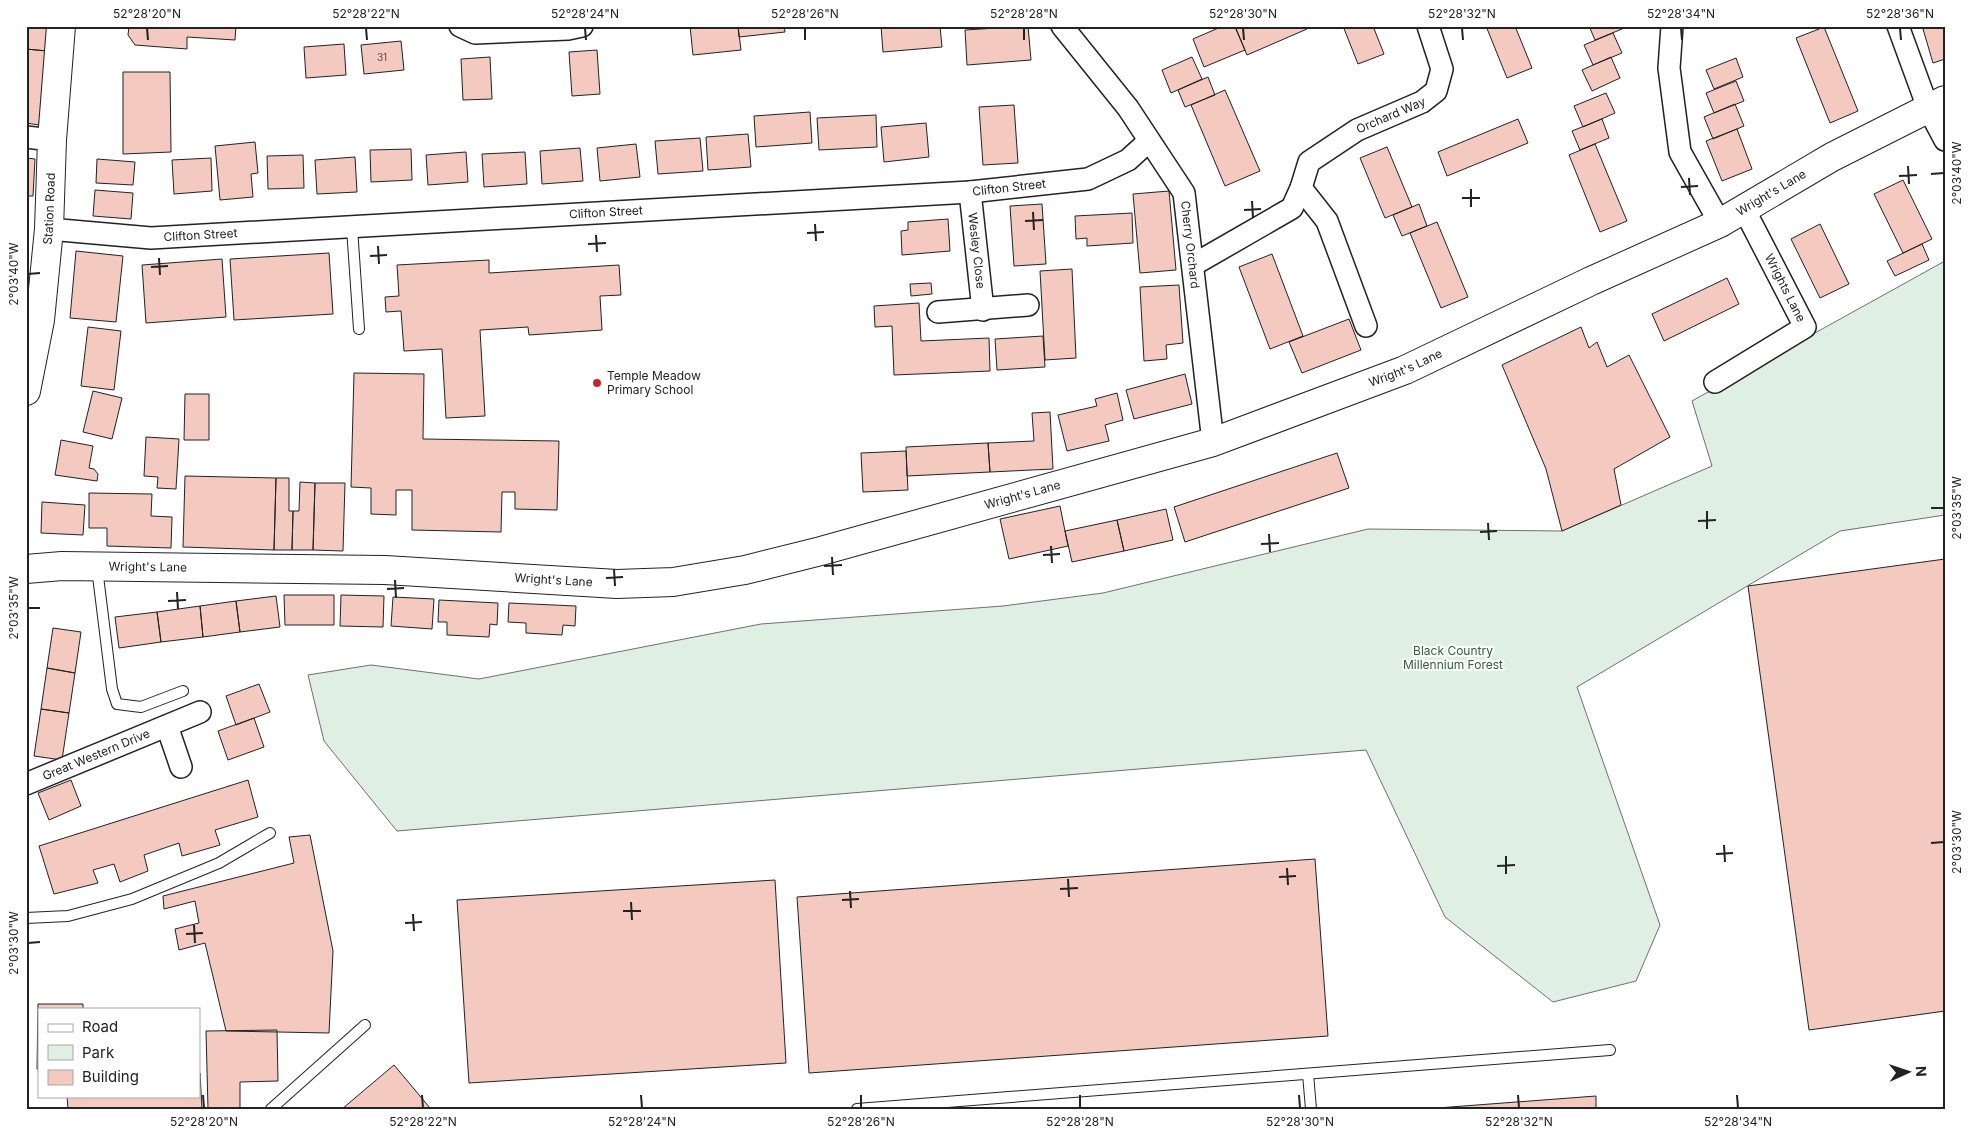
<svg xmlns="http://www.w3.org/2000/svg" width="1971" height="1135" viewBox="0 0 1971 1135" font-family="Inter,sans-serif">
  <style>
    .green { fill: #e0efe3; stroke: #6f6f6f }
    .building { fill: #f3c9c0; stroke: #222 }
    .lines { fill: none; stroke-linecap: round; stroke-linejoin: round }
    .lane-casing { stroke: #222; stroke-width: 12 }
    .street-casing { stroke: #222; stroke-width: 24 }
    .secondary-casing { stroke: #222; stroke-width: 30 }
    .lane { stroke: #fff; stroke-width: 10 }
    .street { stroke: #fff; stroke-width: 21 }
    .secondary { stroke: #fff; stroke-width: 28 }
    .ticks { fill: none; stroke: #222; stroke-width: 2 }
    .poi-dot { fill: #c62828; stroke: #fff; stroke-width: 2 }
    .labels { text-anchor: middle; stroke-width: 4; stroke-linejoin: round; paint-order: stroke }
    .number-label { font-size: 10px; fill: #564c4a }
    .street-label { font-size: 12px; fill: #222; stroke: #fff }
    .poi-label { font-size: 12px; fill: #222; stroke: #fff; text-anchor: start }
    .park-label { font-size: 12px; fill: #2f5e38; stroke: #fff }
    .neatline { fill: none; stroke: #222; stroke-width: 2 }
    .ticks-label { font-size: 12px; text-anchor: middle; fill: #222 }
  </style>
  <rect width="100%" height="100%" fill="#fff"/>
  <path class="green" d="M 1945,261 L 1945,515 L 1840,531 L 1577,687 L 1660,925 L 1636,981 L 1553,1002 L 1445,917 L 1366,750 L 397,831 L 324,741 L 308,675 L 371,665 L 479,679 L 761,624 L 1003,606 L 1103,593 L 1368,529 L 1562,531 L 1712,466 L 1692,401 Z"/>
  <path class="building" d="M 26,26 L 49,26 L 47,51 L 26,49 Z
    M 129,26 L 236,26 L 235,40 L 187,37 L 187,49 L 135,45 L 128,35 Z
    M 690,26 L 738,26 L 741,50 L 693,55 Z
    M 738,26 L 784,26 L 785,32 L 739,37 Z
    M 881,26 L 940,26 L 942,47 L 883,52 Z
    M 1028,26 L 1031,60 L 967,65 L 965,30 Z
    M 1223,26 L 1235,26 L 1245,50 L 1204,67 L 1193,39 Z
    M 1306,26 L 1307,29 L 1247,55 L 1235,27 Z
    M 1343,26 L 1373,26 L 1384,54 L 1358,64 Z
    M 1486,26 L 1515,26 L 1532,68 L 1507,78 Z
    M 1589,26 L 1621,26 L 1622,29 L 1595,40 Z
    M 1933,26 L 1945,26 L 1945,59 L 1933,63 L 1923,29 Z
    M 1824,27 L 1858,111 L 1830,123 L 1796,38 Z
    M 1613,33 L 1622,53 L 1593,65 L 1584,45 Z
    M 401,41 L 404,70 L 364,74 L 361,45 Z
    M 344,44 L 346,75 L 306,78 L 304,47 Z
    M 26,49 L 47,51 L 39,125 L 26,123 Z
    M 597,50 L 600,94 L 572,96 L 569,52 Z
    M 490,57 L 492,99 L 463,100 L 461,59 Z
    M 1192,57 L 1202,79 L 1171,93 L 1162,70 Z
    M 1611,57 L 1620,78 L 1592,91 L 1582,70 Z
    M 1736,58 L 1743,77 L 1714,89 L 1706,70 Z
    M 123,72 L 170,72 L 171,152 L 123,154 Z
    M 1208,77 L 1215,95 L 1185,107 L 1178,90 Z
    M 1736,81 L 1744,101 L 1714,113 L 1706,93 Z
    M 1225,90 L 1260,171 L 1225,186 L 1191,105 Z
    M 1606,93 L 1615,113 L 1583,127 L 1574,106 Z
    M 1735,104 L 1744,126 L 1713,139 L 1704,117 Z
    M 1014,105 L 1018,163 L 983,165 L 979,107 Z
    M 810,112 L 812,143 L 756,147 L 754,116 Z
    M 876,115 L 877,147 L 819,150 L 817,118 Z
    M 1518,119 L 1528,143 L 1447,176 L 1438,152 Z
    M 1602,119 L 1609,138 L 1580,150 L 1572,131 Z
    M 926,123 L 929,157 L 884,162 L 881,127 Z
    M 1737,129 L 1752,169 L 1722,181 L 1706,141 Z
    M 748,134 L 751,167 L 708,170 L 706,137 Z
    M 700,138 L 703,171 L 658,174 L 655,141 Z
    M 255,142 L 258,173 L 251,174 L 253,197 L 220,200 L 215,146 Z
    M 636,144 L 640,177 L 600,181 L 597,148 Z
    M 1595,144 L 1627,221 L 1600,232 L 1569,155 Z
    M 1387,147 L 1412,207 L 1385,218 L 1360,158 Z
    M 580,148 L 583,181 L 542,184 L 540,151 Z
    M 411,149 L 412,180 L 371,182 L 370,150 Z
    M 466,152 L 468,182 L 428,185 L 426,155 Z
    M 525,152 L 527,184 L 484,187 L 482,154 Z
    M 303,155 L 304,188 L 268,189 L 267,156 Z
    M 355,157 L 357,192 L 317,194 L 315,160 Z
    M 26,158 L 35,159 L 33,196 L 26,196 Z
    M 211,158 L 212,191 L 174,194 L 172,160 Z
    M 97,159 L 135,162 L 133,185 L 96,183 Z
    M 1903,180 L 1932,239 L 1903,253 L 1874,194 Z
    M 95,190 L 133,193 L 131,219 L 93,216 Z
    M 1169,191 L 1176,270 L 1140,273 L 1133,194 Z
    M 1042,204 L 1046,264 L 1014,266 L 1010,206 Z
    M 1419,204 L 1427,226 L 1402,236 L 1393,215 Z
    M 1132,213 L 1133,243 L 1087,246 L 1087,238 L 1076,239 L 1075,216 Z
    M 948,219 L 950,251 L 902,255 L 901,231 L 908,230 L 908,222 Z
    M 1437,222 L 1468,297 L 1441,308 L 1410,233 Z
    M 1820,224 L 1849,284 L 1820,298 L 1791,239 Z
    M 1922,244 L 1929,260 L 1895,276 L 1887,261 Z
    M 76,251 L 123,256 L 116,322 L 70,318 Z
    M 329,253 L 333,314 L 234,320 L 230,259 Z
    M 1272,254 L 1303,336 L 1270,349 L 1239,267 Z
    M 222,259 L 226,317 L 146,323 L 142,265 Z
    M 489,260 L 489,273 L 619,265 L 621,295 L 600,296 L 602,330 L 529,335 L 528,327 L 480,330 L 485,416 L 446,418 L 442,349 L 404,351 L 401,311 L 386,312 L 385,297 L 399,296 L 397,265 Z
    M 1072,269 L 1076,358 L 1045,360 L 1040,271 Z
    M 1727,278 L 1739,304 L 1664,341 L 1652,314 Z
    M 931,283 L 932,294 L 911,296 L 910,284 Z
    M 1179,285 L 1183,343 L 1166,345 L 1167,359 L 1144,361 L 1140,287 Z
    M 919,303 L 921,341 L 989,338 L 990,371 L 894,375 L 892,326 L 875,327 L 874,306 Z
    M 1349,319 L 1361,350 L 1302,373 L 1289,342 Z
    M 88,327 L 121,331 L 114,390 L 81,386 Z
    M 1581,327 L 1589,348 L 1597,342 L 1607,367 L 1629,355 L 1670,437 L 1614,469 L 1621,505 L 1562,531 L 1546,469 L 1502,365 Z
    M 1043,336 L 1045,367 L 997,370 L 995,339 Z
    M 354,373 L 424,374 L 423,439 L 559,441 L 557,510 L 515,509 L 515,492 L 502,492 L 501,532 L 412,530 L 412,490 L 396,490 L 396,515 L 371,514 L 371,488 L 351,487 Z
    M 1185,374 L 1192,404 L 1134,419 L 1126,390 Z
    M 93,391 L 122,398 L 112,439 L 83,432 Z
    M 1117,393 L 1123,420 L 1105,425 L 1109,441 L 1067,451 L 1058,415 L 1097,406 L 1095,399 Z
    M 185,394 L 209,394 L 209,440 L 184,440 Z
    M 1050,412 L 1053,469 L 990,472 L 988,443 L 1034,441 L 1032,413 Z
    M 146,437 L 179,439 L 176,489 L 157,488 L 158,477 L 144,476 Z
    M 61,440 L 93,446 L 89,468 L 94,469 L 98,474 L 97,481 L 55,475 Z
    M 988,443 L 990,472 L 907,476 L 906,447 Z
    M 906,451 L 908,490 L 863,492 L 861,453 Z
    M 1337,453 L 1349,488 L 1185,542 L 1174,507 Z
    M 185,476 L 276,478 L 274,550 L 183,547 Z
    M 276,478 L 289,478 L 289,511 L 293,511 L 292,550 L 274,550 Z
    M 300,482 L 315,483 L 313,550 L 292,550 L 293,511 L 299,511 Z
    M 315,483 L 345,483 L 343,551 L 313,550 Z
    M 89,493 L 152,494 L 151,516 L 172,517 L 171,548 L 107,546 L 107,528 L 89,528 Z
    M 42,502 L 85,505 L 83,535 L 41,533 Z
    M 1060,506 L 1068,546 L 1009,559 L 1000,519 Z
    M 1166,509 L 1173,540 L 1124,551 L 1117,520 Z
    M 1117,520 L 1124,551 L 1072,562 L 1065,531 Z
    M 1945,559 L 1945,1011 L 1809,1030 L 1748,586 Z
    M 284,595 L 334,595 L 334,625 L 285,625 Z
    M 341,595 L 384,596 L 383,627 L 340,626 Z
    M 276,596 L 280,627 L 240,632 L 236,601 Z
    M 393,597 L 434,599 L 432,629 L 391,626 Z
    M 439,600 L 498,603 L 497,625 L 490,624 L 489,637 L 447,635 L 447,622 L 438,622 Z
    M 236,601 L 240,632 L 203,637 L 200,606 Z
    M 509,603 L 576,606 L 575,626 L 563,625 L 562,635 L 526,633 L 526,623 L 508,622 Z
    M 200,606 L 203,637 L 161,642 L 157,612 Z
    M 157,612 L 161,642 L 119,648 L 115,617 Z
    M 53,628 L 81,632 L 75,673 L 47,668 Z
    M 47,668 L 75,673 L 69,713 L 41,709 Z
    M 259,684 L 270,712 L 236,725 L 226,696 Z
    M 41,709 L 69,713 L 62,760 L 34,756 Z
    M 254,718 L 264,747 L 228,760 L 218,731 Z
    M 71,780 L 81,806 L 49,820 L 38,793 Z
    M 248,780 L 258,817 L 215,830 L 220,845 L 182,856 L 179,843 L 144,855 L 148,871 L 120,882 L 114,864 L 93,870 L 98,883 L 54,894 L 39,846 Z
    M 310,835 L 333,951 L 329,1033 L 226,1031 L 205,943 L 179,950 L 175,929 L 199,923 L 195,901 L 164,909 L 163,896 L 294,863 L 289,837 Z
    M 1315,859 L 1328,1036 L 809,1073 L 797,897 Z
    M 775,880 L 786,1063 L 469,1083 L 457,900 Z
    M 38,1004 L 83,1004 L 83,1009 L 39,1009 L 39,1069 L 37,1069 Z
    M 277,1030 L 278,1081 L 240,1082 L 240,1109 L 208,1109 L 206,1031 Z
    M 394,1065 L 430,1108 L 342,1109 Z
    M 200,1073 L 202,1109 L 68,1109 L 67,1096 L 199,1096 Z
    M 1596,1096 L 1596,1109 L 1424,1109 Z"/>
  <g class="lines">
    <defs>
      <path id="lane" d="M 352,228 L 359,329
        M 97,568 L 112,689 L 117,704 L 141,707 L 183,691
        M 26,918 L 68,916 L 132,899 L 219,863 L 270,833
        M 1308,1074 L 1311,1109
        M 271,1109 L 365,1025
        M 857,1109 L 1610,1050"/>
      <g id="street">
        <path d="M 460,26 L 475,33 L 568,29 L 582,26"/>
        <path id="s1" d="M 1062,26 L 1128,108 L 1184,193 L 1213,442"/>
        <path d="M 1672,26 L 1669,68 L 1680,152 L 1720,223"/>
        <path d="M 1898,26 L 1928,108 L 1945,140"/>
        <path d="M 26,137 L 52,140"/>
        <path d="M 1301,188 L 1327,221 L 1366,326"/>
        <path id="s2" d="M 970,192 L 983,310"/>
        <path id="s3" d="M 49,229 L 151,238 L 970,192 L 1088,179 L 1128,160 L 1149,141"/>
        <path id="s4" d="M 1193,265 L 1292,208 L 1301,188 L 1309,162 L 1357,130 L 1422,102 L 1436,91 L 1442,69 L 1428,26"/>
        <path d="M 938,312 L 1028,305"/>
        <path d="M 1715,382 L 1805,327 L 1744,209"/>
        <path d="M 167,726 L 181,767"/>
        <path id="s5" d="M 26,784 L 200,712"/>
      </g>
      <g id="secondary">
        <path id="s6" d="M 26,391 L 40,320 L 49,229 L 52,140 L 61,26"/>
        <path id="s7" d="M 26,569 L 62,566 L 385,570 L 617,584 L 673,582 L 745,570 L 821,551 L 1213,442 L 1405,370 L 1591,281 L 1720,223 L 1832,157 L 1945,100"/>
      </g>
    </defs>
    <use href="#lane" class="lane-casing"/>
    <use href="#street" class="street-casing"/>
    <use href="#secondary" class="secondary-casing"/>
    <use href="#lane" class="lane"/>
    <use href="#street" class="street"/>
    <use href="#secondary" class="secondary"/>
  </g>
  <path class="ticks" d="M 147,28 L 148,40M 366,28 L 367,40M 585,28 L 586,40M 805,28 L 805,40M 1024,28 L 1024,40M 1243,28 L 1244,40M 1462,28 L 1463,40M 1681,28 L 1682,40M 1900,28 L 1901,40M 1908,166 L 1909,184M 1931,174 L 1944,173M 1899,176 L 1917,175M 1689,178 L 1690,195M 1681,187 L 1698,186M 1471,189 L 1471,207M 1462,198 L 1480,198M 1252,201 L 1253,218M 1244,210 L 1261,209M 1033,212 L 1034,230M 1025,221 L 1043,220M 815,224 L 816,241M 807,233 L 824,232M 596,235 L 597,252M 588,244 L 606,243M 378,246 L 379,264M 370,256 L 387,255M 159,258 L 160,275M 151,267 L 168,266M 28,274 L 40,273M 1931,508 L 1944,508M 1707,511 L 1707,529M 1698,521 L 1716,520M 1488,523 L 1489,540M 1480,532 L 1497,531M 1269,534 L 1270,552M 1261,544 L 1279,543M 1051,546 L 1052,563M 1043,555 L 1060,554M 832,557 L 833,575M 824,566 L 842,565M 614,569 L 615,586M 606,578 L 623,577M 395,580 L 396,598M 387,589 L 404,588M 177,592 L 178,609M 168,601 L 186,600M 28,608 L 40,608M 1931,843 L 1944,842M 1724,845 L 1725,862M 1716,854 L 1733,853M 1506,856 L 1506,874M 1497,866 L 1515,865M 1287,868 L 1288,885M 1279,877 L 1296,876M 1068,879 L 1069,897M 1060,889 L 1078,888M 850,891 L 851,908M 842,900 L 859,899M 631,902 L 632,920M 623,911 L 641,911M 413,914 L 414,931M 405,923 L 422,922M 194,925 L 195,943M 186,934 L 203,933M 28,943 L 40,942M 203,1095 L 204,1108M 422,1095 L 423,1108M 641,1095 L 642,1108M 861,1095 L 861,1108M 1080,1095 L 1080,1108M 1299,1095 L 1300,1108M 1518,1095 L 1519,1108M 1737,1095 L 1738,1108"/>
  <circle class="poi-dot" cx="597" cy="383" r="5"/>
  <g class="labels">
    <g class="number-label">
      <text x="382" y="61">31</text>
    </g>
    <g class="street-label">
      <text dy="4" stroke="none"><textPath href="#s4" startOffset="258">Orchard Way</textPath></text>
      <text dy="4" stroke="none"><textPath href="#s3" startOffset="962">Clifton Street</textPath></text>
      <text dy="4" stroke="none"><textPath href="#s7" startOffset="1818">Wright's Lane</textPath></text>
      <text dy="4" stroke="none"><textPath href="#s6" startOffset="184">Station Road</textPath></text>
      <text dy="4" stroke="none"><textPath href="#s3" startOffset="558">Clifton Street</textPath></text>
      <text dy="4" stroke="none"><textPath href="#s3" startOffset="152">Clifton Street</textPath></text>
      <text dy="4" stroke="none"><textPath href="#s1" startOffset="259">Cherry Orchard</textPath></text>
      <text dy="4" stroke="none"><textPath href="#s2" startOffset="59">Wesley Close</textPath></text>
      <text transform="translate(1785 288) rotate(63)" y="4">Wrights Lane</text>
      <text dy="4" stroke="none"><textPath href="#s7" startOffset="1412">Wright's Lane</textPath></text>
      <text dy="4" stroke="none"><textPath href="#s7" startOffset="1008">Wright's Lane</textPath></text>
      <text dy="4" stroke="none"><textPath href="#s7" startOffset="122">Wright's Lane</textPath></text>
      <text dy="4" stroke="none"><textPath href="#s7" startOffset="528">Wright's Lane</textPath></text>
      <text dy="4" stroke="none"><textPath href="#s5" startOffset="76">Great Western Drive</textPath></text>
    </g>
    <g class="poi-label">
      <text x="607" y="380">Temple Meadow<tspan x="607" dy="14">Primary School</tspan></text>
    </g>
    <g class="park-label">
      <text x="1453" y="655">Black Country<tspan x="1453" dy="14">Millennium Forest</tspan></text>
    </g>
  </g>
  <rect width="1971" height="1135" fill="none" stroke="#ffffff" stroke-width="55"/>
  <rect x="38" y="1008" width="162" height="90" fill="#ffffff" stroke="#a7a7a7"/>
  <rect x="48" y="1024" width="25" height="8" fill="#ffffff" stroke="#a7a7a7"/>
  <text x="82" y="1032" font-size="15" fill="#222222">Road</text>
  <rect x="48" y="1045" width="25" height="15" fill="#e0efe3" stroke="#a7a7a7"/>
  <text x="82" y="1058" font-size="15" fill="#222222">Park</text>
  <rect x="48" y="1070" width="25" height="15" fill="#f3c9c0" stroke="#a7a7a7"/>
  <text x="82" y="1082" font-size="15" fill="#222222">Building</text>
  <g transform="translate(1908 1072) rotate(87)" stroke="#ffffff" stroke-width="4" paint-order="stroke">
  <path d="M0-4L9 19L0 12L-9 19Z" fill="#222222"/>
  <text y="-8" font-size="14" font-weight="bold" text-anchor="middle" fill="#222222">N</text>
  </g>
  <rect x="28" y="28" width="1916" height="1080" class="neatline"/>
  <g class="ticks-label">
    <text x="147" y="18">52°28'20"N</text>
    <text x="366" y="18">52°28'22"N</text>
    <text x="585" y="18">52°28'24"N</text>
    <text x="805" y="18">52°28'26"N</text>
    <text x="1024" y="18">52°28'28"N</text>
    <text x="1243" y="18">52°28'30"N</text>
    <text x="1462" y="18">52°28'32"N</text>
    <text x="1681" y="18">52°28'34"N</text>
    <text x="1900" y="18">52°28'36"N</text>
    <text transform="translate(1957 173) rotate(-90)" y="4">2°03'40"W</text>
    <text transform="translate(14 274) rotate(-90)" y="4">2°03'40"W</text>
    <text transform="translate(1957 508) rotate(-90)" y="4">2°03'35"W</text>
    <text transform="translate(14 608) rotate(-90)" y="4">2°03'35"W</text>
    <text transform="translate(1957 842) rotate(-90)" y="4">2°03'30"W</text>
    <text transform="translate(14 943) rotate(-90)" y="4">2°03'30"W</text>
    <text x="204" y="1126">52°28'20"N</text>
    <text x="423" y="1126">52°28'22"N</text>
    <text x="642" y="1126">52°28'24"N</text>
    <text x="861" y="1126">52°28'26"N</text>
    <text x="1080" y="1126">52°28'28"N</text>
    <text x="1300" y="1126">52°28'30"N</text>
    <text x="1519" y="1126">52°28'32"N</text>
    <text x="1738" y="1126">52°28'34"N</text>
  </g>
</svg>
